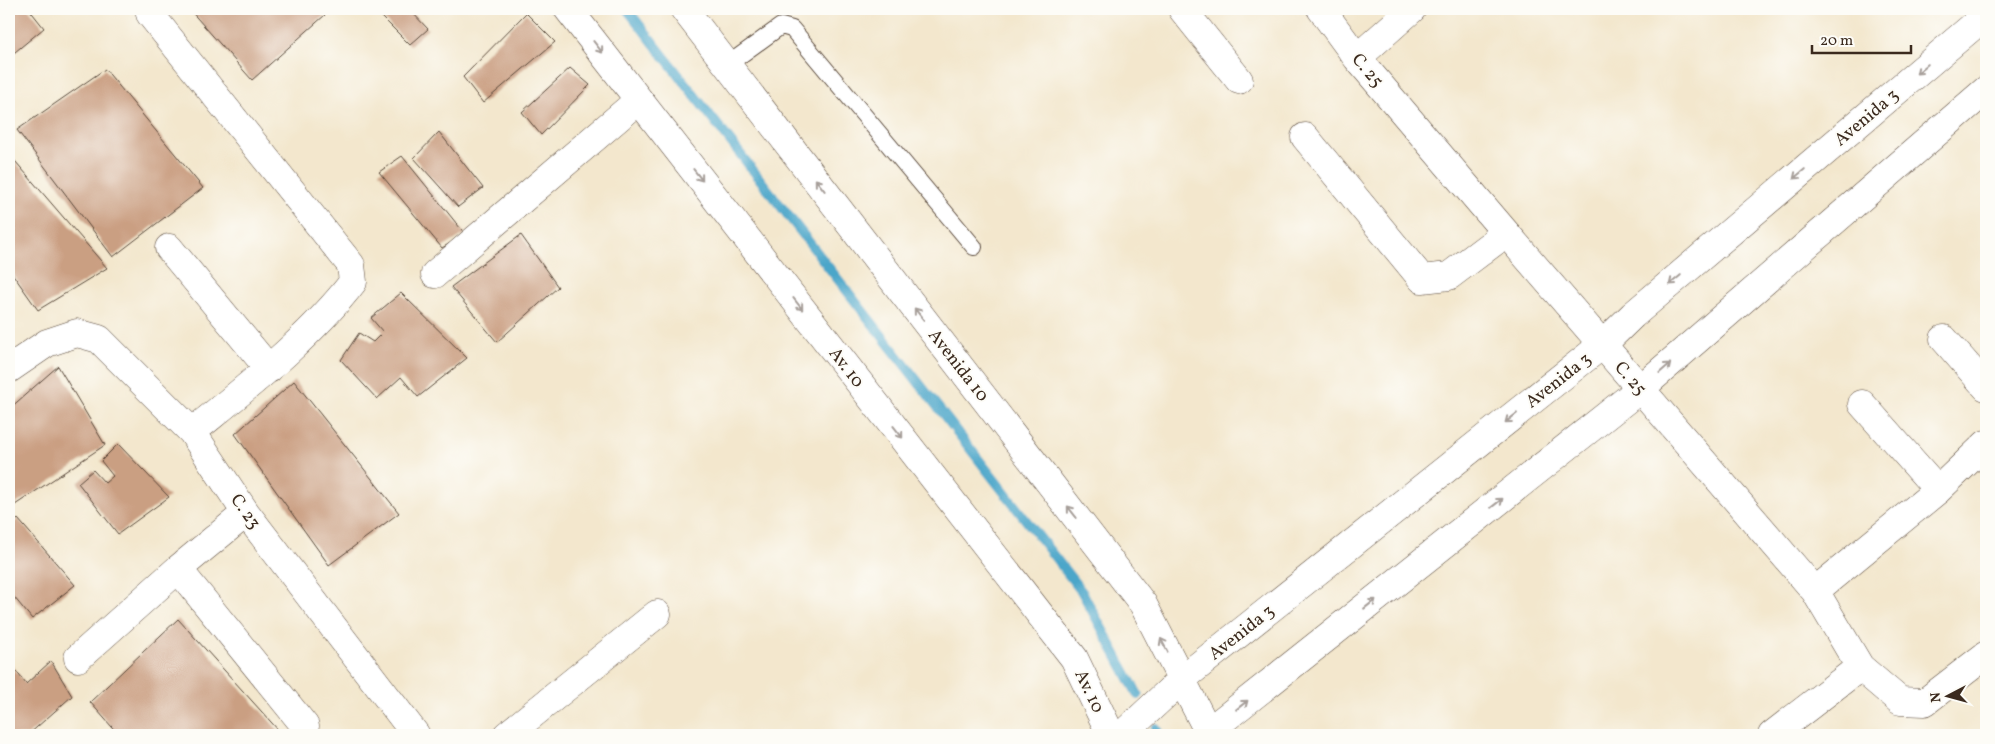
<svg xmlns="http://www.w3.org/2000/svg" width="1995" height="744" viewBox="0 0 1995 744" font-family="Vollkorn,serif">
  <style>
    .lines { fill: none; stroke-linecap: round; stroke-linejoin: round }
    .stream { stroke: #4ba6c9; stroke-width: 10 }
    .building { fill: #ca9f82 }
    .lane-casing { stroke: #574638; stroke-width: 18 }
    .street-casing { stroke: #574638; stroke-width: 29 }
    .lane { stroke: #fff; stroke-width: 16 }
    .street { stroke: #fff; stroke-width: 28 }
    .oneway { stroke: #a79f9a }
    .labels { text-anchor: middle; stroke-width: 4; stroke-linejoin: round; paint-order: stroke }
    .street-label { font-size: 18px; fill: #3b2a1e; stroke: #fdfcf7 }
  </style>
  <rect width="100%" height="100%" fill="#fdfcf7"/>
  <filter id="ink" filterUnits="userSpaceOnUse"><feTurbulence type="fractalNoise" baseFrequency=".02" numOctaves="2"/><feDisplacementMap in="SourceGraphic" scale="10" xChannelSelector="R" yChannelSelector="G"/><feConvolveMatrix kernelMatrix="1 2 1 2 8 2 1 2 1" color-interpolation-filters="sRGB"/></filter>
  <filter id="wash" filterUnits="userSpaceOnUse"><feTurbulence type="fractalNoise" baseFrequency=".0096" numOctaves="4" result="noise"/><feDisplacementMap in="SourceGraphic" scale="20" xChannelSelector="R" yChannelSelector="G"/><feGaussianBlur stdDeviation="1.12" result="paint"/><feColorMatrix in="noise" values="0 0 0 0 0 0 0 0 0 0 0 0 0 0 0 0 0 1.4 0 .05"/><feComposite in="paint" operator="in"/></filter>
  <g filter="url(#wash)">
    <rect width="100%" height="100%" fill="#f3e7cd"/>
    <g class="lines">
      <path class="stream" d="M 627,9 L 1082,592 L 1138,695
        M 1156,728 L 1159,735"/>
    </g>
    <g id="blocks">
      <path class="building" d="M 9,9 L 29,9 L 44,28 L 9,57 Z
        M 189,9 L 320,9 L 325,15 L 252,80 Z
        M 374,9 L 409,9 L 428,29 L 410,45 Z
        M 526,13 L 555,42 L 483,103 L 463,77 Z
        M 570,68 L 590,85 L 541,135 L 522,112 Z
        M 105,69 L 203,188 L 113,257 L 17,130 Z
        M 439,132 L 483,188 L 458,207 L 414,158 Z
        M 9,154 L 107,268 L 38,310 L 9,269 Z
        M 402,156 L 465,234 L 442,248 L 379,172 Z
        M 521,235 L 558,287 L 497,342 L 451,287 Z
        M 401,293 L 467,358 L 418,397 L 401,377 L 377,399 L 341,360 L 359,333 L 373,342 L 383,332 L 371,318 Z
        M 58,366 L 105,445 L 9,509 L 9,409 Z
        M 294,381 L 399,513 L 329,565 L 235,434 Z
        M 118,444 L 169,497 L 118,534 L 78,483 L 93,470 L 105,483 L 113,476 L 101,461 Z
        M 18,519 L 75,585 L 32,619 L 9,591 L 9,527 Z
        M 178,619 L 280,732 L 276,735 L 119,735 L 90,702 Z
        M 51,661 L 72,696 L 28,735 L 9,735 L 9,662 L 26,684 Z"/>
    </g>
  </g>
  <g filter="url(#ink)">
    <use href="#blocks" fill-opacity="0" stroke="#574638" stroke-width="1"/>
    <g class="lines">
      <defs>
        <path id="lane" d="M 727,65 L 781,26 L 792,29 L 974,247"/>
        <path id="street" d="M 568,9 L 1074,658 L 1111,735
          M 684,9 L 1143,604 L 1210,735
          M 1182,9 L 1239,80
          M 1321,9 L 1357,58 L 1506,233 L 1815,591 L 1860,667 L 1900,701 L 1925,702 L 1986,655
          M 150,14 L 351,265 L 353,282 C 309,339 248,386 192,432
          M 1357,58 L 1412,9
          M 1305,137 L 1422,279 L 1449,276 L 1506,233
          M 169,248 L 269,369
          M 435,274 L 639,100
          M 1944,339 L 1986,387
          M 9,369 L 47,343 L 77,333 L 99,339 L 192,432 L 246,513 L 416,735
          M 1862,404 L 1938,490
          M 178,569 L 305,726
          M 1815,591 L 1938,490 L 1986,444
          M 78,658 L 178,569 L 246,513
          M 507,735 L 657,614
          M 1122,735 L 1182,679 L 1602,345 L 1633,315 L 1986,15
          M 1204,735 L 1640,389 L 1986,90
          M 1772,735 L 1860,667"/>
      </defs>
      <use href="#lane" class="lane-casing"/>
      <use href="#street" class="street-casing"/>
      <use href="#lane" class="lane"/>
      <use href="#street" class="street"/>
    </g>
    <defs><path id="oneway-shaft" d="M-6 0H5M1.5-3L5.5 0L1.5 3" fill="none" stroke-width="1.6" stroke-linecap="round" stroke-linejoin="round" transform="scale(1.25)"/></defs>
    <g class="oneway">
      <use href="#oneway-shaft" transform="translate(598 47) rotate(52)"/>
      <use href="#oneway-shaft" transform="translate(1922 69) rotate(140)"/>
      <use href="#oneway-shaft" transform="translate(1799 174) rotate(140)"/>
      <use href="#oneway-shaft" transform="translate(698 175) rotate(52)"/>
      <use href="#oneway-shaft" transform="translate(820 185) rotate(-128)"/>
      <use href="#oneway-shaft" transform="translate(1675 280) rotate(140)"/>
      <use href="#oneway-shaft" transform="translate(798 304) rotate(52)"/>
      <use href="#oneway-shaft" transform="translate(919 314) rotate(-128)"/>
      <use href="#oneway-shaft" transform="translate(1665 368) rotate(-41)"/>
      <use href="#oneway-shaft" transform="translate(1511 418) rotate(142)"/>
      <use href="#oneway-shaft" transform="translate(898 432) rotate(52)"/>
      <use href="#oneway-shaft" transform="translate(1497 503) rotate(-38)"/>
      <use href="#oneway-shaft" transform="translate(1072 512) rotate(-128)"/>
      <use href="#oneway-shaft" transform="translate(1370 604) rotate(-38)"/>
      <use href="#oneway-shaft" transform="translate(1164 645) rotate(-118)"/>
      <use href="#oneway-shaft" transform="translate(1242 705) rotate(-38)"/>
    </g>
  </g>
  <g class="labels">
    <g class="street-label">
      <text transform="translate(1368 70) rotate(50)" y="6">C. 25</text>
      <text transform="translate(1866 117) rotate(-40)" y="6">Avenida 3</text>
      <text transform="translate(959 365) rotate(52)" y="6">Avenida 10</text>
      <text transform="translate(847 367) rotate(52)" y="6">Av. 10</text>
      <text transform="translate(1631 378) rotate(49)" y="6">C. 25</text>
      <text transform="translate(1558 380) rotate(-38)" y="6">Avenida 3</text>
      <text transform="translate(246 511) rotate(55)" y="6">C. 23</text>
      <text transform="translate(1241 632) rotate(-38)" y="6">Avenida 3</text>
      <text transform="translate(1090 691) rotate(64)" y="6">Av. 10</text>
    </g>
  </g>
  <rect width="1995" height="744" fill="none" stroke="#fdfcf7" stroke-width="30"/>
  <g transform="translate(1948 696) rotate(264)" stroke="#fdfcf7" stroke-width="4" paint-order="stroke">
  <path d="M0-4L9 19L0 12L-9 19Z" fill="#3b2a1e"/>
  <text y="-8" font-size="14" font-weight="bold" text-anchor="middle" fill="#3b2a1e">N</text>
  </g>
  <path d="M1812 45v8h99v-8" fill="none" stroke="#3b2a1e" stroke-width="2.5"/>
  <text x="1820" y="45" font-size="15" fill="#3b2a1e" stroke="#fdfcf7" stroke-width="4" paint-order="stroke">20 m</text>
</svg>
